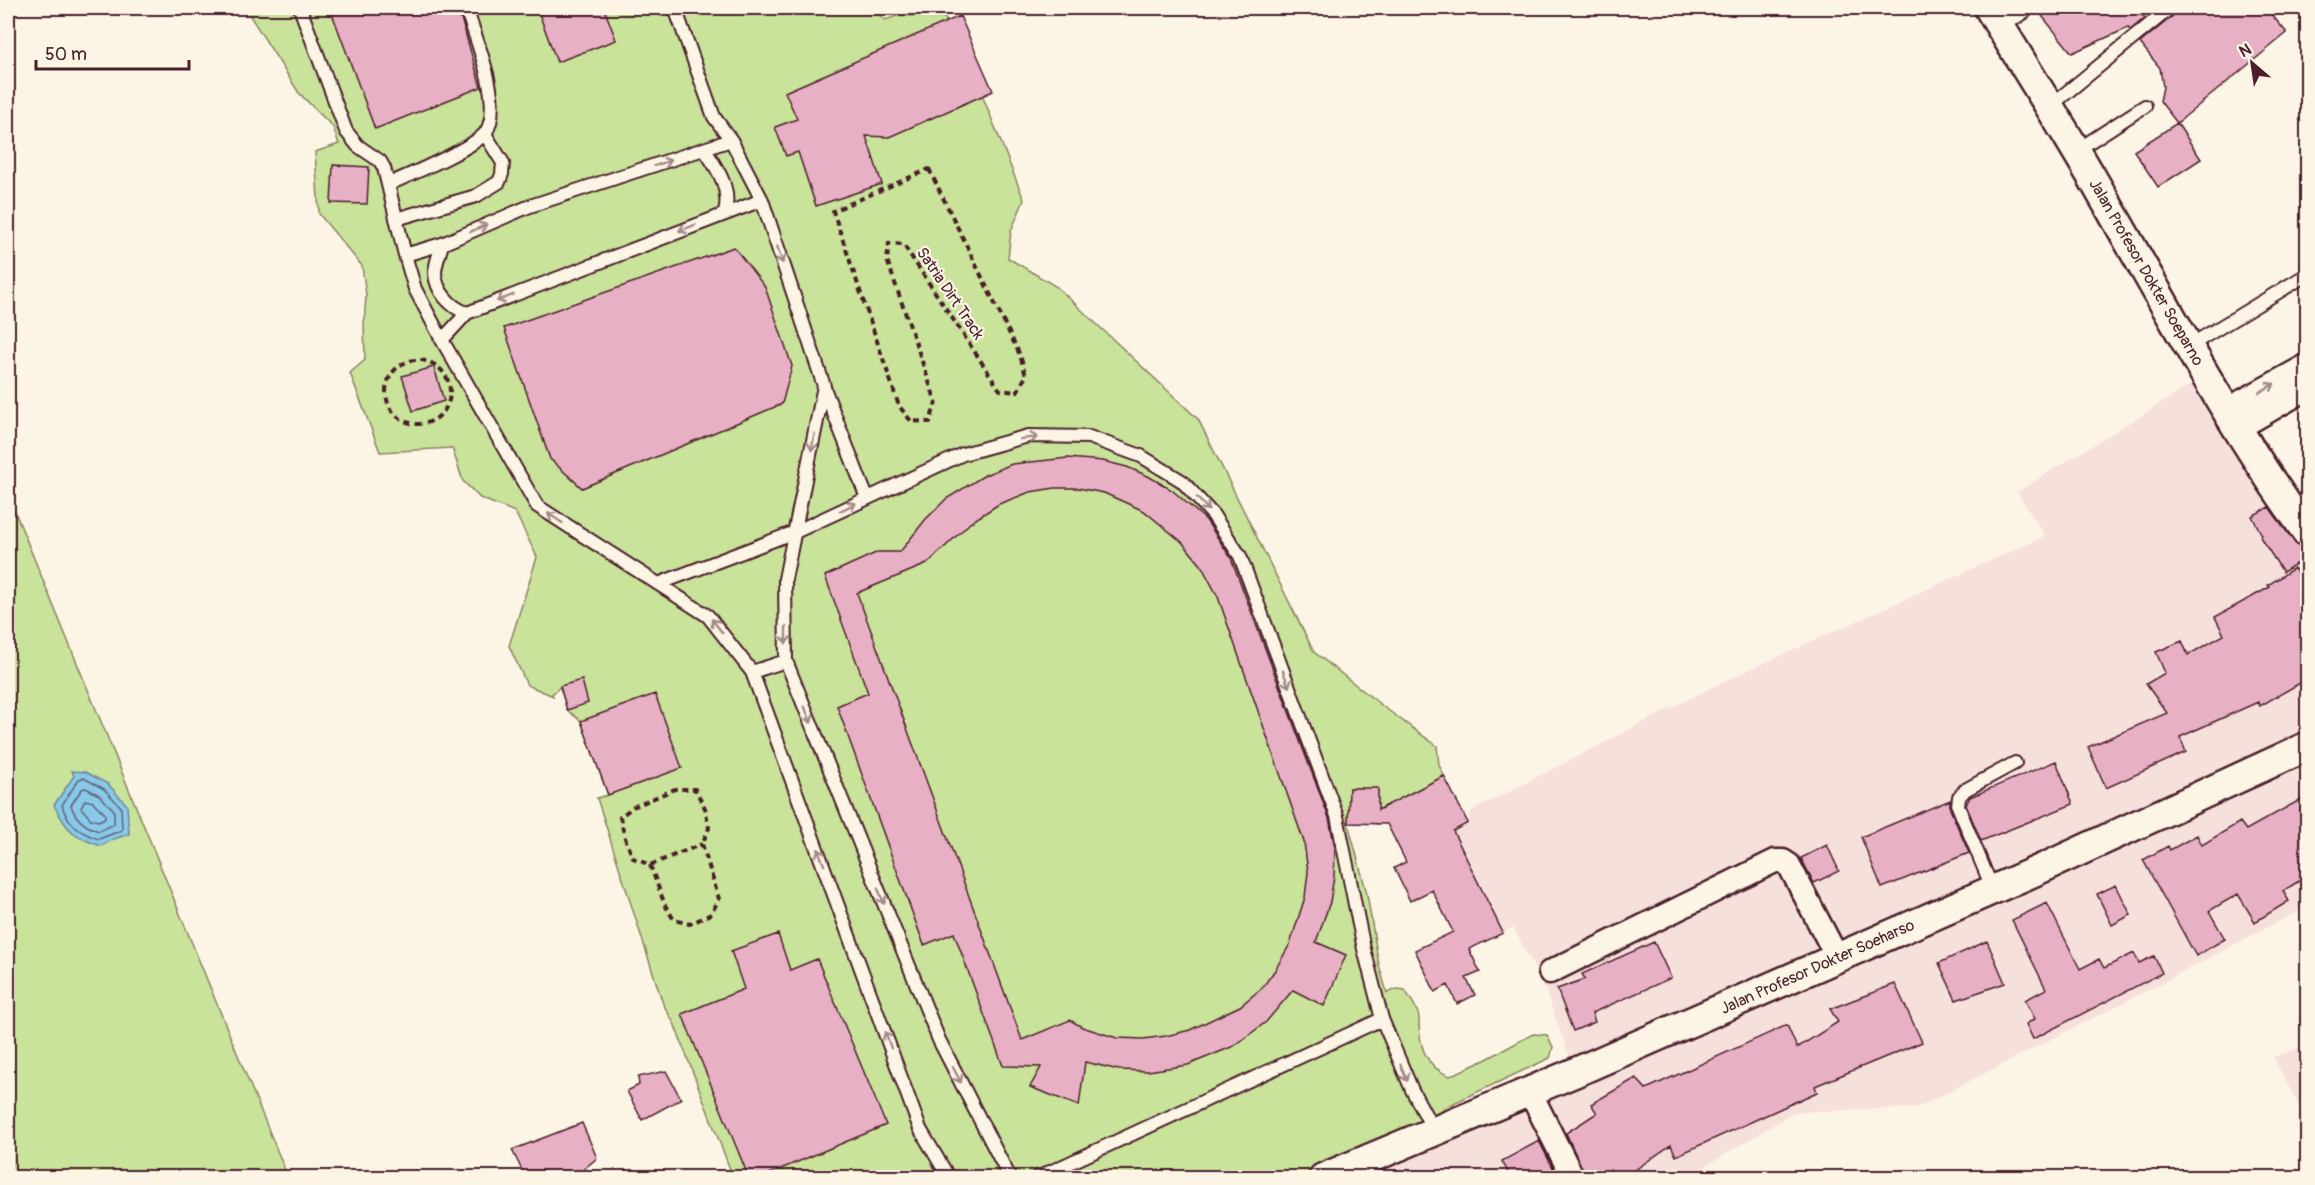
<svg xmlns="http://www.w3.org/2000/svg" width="2315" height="1185" viewBox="0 0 2315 1185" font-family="Pangolin,sans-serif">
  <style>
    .built { fill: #f6e0db }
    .green { fill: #c9e39a; stroke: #8a8162; stroke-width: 1.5 }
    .water { fill: #88c8e8; stroke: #6f849c; stroke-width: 1.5 }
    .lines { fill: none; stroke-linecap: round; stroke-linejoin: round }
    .shore { stroke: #636377; stroke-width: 1.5 }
    .building { fill: #e8b0c5; stroke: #4a1f2b; stroke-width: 1.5; fill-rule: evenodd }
    .service-casing { stroke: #4a1f2b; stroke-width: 16 }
    .minor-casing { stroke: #4a1f2b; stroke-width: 27 }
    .tertiary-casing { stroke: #4a1f2b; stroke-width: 33 }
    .path { stroke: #4a1f2b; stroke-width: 4; stroke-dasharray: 6 4.5; stroke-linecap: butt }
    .service { stroke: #fcf5e5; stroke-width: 12 }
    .minor { stroke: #fcf5e5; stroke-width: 22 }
    .tertiary { stroke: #fcf5e5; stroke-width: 28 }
    .oneway { stroke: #a38a88 }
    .labels { text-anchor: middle; stroke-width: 4.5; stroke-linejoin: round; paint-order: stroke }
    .street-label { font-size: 16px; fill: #4a1f2b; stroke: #fcf5e5 }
  </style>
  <rect width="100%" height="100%" fill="#fcf5e5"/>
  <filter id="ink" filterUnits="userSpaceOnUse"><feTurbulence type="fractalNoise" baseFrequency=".0167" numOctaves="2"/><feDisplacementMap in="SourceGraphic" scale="12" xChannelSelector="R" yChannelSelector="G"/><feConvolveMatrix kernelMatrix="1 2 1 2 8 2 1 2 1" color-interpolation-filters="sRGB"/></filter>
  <g filter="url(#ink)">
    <path class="built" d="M 2218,368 L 2237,395 L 2250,423 L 2307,502 L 2307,921 L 2300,910 L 2154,987 L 1917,1108 L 1795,1112 L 1688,1177 L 1314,1178 L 1574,1069 L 1544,987 L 1513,927 L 1503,933 L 1453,831 L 1468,823 L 1471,811 L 1720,683 L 2045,536 L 2017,492 Z
      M 2307,1045 L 2308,1045 L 2307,1121 L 2273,1057 Z"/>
    <path class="green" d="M 245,8 L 871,8 L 885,20 L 900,15 L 943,17 L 957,30 L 960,55 L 983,97 L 1024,200 L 1011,231 L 1008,258 L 1057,287 L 1198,419 L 1314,652 L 1385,708 L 1437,746 L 1439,765 L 1444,776 L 1397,800 L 1385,819 L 1377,824 L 1378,789 L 1349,788 L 1348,823 L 1367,894 L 1379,965 L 1387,993 L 1397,989 L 1405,990 C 1410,999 1420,1011 1419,1021 C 1419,1045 1425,1067 1450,1076 L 1485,1060 L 1533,1034 L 1547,1035 L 1553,1047 L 1550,1058 L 1443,1108 L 1451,1121 L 1314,1177 L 733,1177 L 674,1023 L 663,1004 L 597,798 L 608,795 L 581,721 L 567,710 L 560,687 L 552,694 L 553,696 L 527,685 L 509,646 L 537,557 L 515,512 L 480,498 L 463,481 L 452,448 L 380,452 L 350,373 L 365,360 L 364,325 L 366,295 L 362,266 L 319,214 L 315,152 L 339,144 L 333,127 L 299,93 Z
      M 8,495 L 288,1177 L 8,1177 Z"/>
    <path class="water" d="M 72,771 L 85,772 L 108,784 L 127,805 L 129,834 L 114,839 L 101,846 C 74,837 67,831 54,805 L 74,776 Z"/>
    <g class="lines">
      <path class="shore" d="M 84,778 L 104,789 L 121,807 L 122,830 L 99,839 C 82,834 67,824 62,805 L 79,779 Z
        M 86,788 L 99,795 L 114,810 L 114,824 L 99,831 C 86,827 75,819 71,805 L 82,789 Z
        M 85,800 L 93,802 L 105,814 L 105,818 L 98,821 L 91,819 L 81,808 Z"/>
    </g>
    <path class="building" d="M 330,8 L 458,8 L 481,87 L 375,129 Z
      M 537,8 L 604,8 L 616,40 L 557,62 Z
      M 2053,8 L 2137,8 L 2145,18 L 2130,30 L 2128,28 L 2072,53 L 2042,16 Z
      M 2178,8 L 2266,8 L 2287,33 L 2177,123 L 2160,101 L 2163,87 L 2160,68 L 2140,43 L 2175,14 Z
      M 960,16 L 993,91 L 889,137 L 866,136 L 882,184 L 816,206 L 798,152 L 786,156 L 775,127 L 797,119 L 785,92 Z
      M 2177,123 L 2201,159 L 2158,187 L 2134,151 Z
      M 333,165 L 369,167 L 367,204 L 331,203 Z
      M 734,247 L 765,287 L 792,366 L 782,404 L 582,488 L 550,459 L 504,328 Z
      M 434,367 L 444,401 L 413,411 L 402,376 Z
      M 1068,458 L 1103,461 L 1127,467 L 1148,476 L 1172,490 L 1206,520 L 1231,558 L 1329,818 L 1335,848 L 1334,876 L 1330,902 L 1316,942 L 1346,955 L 1324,1006 L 1293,990 L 1266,1022 L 1234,1046 L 1188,1065 L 1148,1071 L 1119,1070 L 1085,1062 L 1079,1106 L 1030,1087 L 1041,1067 L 1003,1066 L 954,933 L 924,945 L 837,706 L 868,693 L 825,576 L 878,552 L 900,552 L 925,520 L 946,499 L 985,475 L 1012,464 ZM 1055,488 L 1078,488 L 1104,493 L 1144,511 L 1182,542 L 1201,565 L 1218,597 L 1304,842 L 1308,872 L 1305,897 L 1290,944 L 1275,970 L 1262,988 L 1240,1006 L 1190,1030 L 1166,1036 L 1143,1039 L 1117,1038 L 1082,1027 L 1070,1020 L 1022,1040 L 857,593 L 927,564 L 971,522 L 999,504 L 1030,492 Z
      M 2269,507 L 2295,543 L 2307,553 L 2307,557 L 2283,572 L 2260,537 L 2262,535 L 2252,516 Z
      M 2294,568 L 2307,588 L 2307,679 L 2260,706 L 2258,702 L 2180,737 L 2186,752 L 2106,788 L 2088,747 L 2167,713 L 2146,684 L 2165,673 L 2156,652 L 2182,641 L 2188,655 L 2224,635 L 2215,617 L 2270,587 L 2268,585 Z
      M 582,680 L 588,703 L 567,710 L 560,686 Z
      M 655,694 L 682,768 L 608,795 L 581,721 Z
      M 2056,761 L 2073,804 L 1981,841 L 1966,805 L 1970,797 Z
      M 1444,776 L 1468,823 L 1453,831 L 1503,933 L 1469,949 L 1480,972 L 1466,978 L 1475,995 L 1457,1004 L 1448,985 L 1435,992 L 1415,950 L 1453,932 L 1432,890 L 1410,901 L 1394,868 L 1406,862 L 1387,824 L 1348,823 L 1349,788 L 1378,788 L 1378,810 Z
      M 2307,796 L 2307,876 L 2283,891 L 2289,901 L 2255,922 L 2238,894 L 2209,911 L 2225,939 L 2196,956 L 2143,860 L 2168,846 L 2170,850 L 2197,835 L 2202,845 L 2240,822 L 2246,830 Z
      M 1950,800 L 1950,809 L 1969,853 L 1882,888 L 1861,837 Z
      M 1827,845 L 1839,871 L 1814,883 L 1801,858 Z
      M 2116,885 L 2131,915 L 2112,925 L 2097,894 Z
      M 2047,903 L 2080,969 L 2099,959 L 2104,968 L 2134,953 L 2139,963 L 2154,956 L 2162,973 L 2033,1039 L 2026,1024 L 2035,1019 L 2025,1000 L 2046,989 L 2012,920 Z
      M 778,934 L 790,970 L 817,959 L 886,1125 L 759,1178 L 749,1178 L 682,1014 L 744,989 L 731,951 Z
      M 1987,941 L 2005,983 L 1956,1000 L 1939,963 Z
      M 1654,942 L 1671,978 L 1592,1013 L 1595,1022 L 1573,1031 L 1557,989 L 1585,979 L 1582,974 Z
      M 1895,984 L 1922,1042 L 1815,1086 L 1817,1092 L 1676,1156 L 1671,1145 L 1635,1170 L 1639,1178 L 1586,1178 L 1566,1133 L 1597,1113 L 1591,1104 L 1636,1078 L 1646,1089 L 1787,1025 L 1797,1048 L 1838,1022 L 1830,1009 Z
      M 666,1071 L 681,1099 L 642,1120 L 627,1091 L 639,1085 L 638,1077 Z
      M 582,1123 L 597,1158 L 573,1178 L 526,1178 L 512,1150 Z
      M 1539,1141 L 1558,1178 L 1511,1178 L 1502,1161 Z"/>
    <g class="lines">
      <defs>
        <path id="service" d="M 300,8 L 346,131 L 358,146 L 380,161 L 384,168 L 405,255 L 415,289 L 442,340 L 537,506 L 708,616 L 752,672 L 920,1129 L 949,1178
          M 675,8 L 714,117 L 731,140 L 762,200 L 824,386 L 785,579 L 786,661 L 939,1040 L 1010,1178
          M 2049,107 L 2170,8
          M 705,150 C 718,170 731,188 725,213
          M 2077,150 L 2145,106
          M 389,184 C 409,175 476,147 486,132 C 504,104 475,37 466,8
          M 396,219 L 476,196 L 499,182 L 502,174 L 503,163 L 485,134
          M 442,244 C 440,253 435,264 435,273 C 436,291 450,307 467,313
          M 405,255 L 442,244 L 530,206 L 731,140
          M 442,340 L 467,313 L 762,200
          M 2189,346 L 2308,274
          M 824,388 L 867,498
          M 658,584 L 795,532 L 963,454 L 1028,436 L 1089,437 L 1141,456 L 1182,481 L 1213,515 L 1240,556 L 1337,816 L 1364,949 L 1382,1019 L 1412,1090 L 1434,1131
          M 752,672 L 786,661
          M 1993,890 L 1958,806 L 1959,797 L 1965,790 L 2015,763
          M 1037,1178 L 1382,1019"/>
        <path id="minor" d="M 1998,23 L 2021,8
          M 2226,410 L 2308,365
          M 2237,429 L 2308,388
          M 1550,972 L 1775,861 L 1783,861 L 1789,865 L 1837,957
          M 1530,1092 L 1573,1178"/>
        <path id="tertiary" d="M 1989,8 C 2026,70 2066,131 2102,195 C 2168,309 2230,427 2308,534
          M 1323,1178 L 1576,1072 L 2045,867 L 2308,746"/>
      </defs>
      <use href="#service" class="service-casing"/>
      <use href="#minor" class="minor-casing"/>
      <use href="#tertiary" class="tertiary-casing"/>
      <path class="path" d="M 929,169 L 1020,355 L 1026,376 L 1017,392 L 1000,390 L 903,244 L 889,243 L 887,260 L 936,402 L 930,422 L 911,421 L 899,406 L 833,211 Z
        M386 392a32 32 0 1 1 64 0a32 32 0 1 1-64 0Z
        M 650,865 L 665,905 L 674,920 L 690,924 L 711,914 L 719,899 L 702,844 L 709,828 L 705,808 L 695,789 L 675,789 L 633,807 L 620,817 L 625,838 L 633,858 L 650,865 L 702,844"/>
      <use href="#service" class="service"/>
      <use href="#minor" class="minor"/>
      <use href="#tertiary" class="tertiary"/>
    </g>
    <defs><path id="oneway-shaft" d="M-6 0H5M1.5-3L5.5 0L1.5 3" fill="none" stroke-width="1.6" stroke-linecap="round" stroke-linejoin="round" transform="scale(1.5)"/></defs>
    <g class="oneway">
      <use href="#oneway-shaft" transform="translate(663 163) rotate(-18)"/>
      <use href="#oneway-shaft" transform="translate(479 228) rotate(-24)"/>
      <use href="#oneway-shaft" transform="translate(687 228) rotate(159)"/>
      <use href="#oneway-shaft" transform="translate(780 255) rotate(72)"/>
      <use href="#oneway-shaft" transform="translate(505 298) rotate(159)"/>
      <use href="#oneway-shaft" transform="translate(2267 388) rotate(-29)"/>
      <use href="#oneway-shaft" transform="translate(1029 438) rotate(-7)"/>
      <use href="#oneway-shaft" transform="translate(813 442) rotate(101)"/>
      <use href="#oneway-shaft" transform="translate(1203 504) rotate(47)"/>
      <use href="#oneway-shaft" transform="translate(848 507) rotate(-25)"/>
      <use href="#oneway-shaft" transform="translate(555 518) rotate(-147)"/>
      <use href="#oneway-shaft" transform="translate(717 626) rotate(-128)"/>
      <use href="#oneway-shaft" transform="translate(786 635) rotate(90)"/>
      <use href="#oneway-shaft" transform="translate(1286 679) rotate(70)"/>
      <use href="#oneway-shaft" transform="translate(808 715) rotate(68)"/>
      <use href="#oneway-shaft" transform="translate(821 857) rotate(-110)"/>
      <use href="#oneway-shaft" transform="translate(881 896) rotate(68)"/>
      <use href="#oneway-shaft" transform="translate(888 1040) rotate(-110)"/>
      <use href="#oneway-shaft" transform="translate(1404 1073) rotate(67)"/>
      <use href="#oneway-shaft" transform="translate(957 1075) rotate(63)"/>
    </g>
  </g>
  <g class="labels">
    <g class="street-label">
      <text transform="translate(2147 272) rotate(60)" y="6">Jalan Profesor Dokter Soeparno</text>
      <text transform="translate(951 293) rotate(56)" y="6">Satria Dirt Track</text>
      <text transform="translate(1817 966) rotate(-24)" y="6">Jalan Profesor Dokter Soeharso</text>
    </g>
  </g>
  <rect width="2315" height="1185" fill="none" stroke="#fcf5e5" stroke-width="30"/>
  <rect x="15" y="15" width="2285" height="1155" fill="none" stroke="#4a1f2b" stroke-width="2" filter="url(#ink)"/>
  <g transform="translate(2252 63) rotate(331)" stroke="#fcf5e5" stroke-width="4.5" paint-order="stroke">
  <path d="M0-4.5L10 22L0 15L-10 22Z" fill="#4a1f2b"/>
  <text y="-9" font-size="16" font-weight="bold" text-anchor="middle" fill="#4a1f2b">N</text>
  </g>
  <path d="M36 60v9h153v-9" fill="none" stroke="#4a1f2b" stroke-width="3"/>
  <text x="45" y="60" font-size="18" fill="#4a1f2b" stroke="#fcf5e5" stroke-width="4.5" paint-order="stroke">50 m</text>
</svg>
